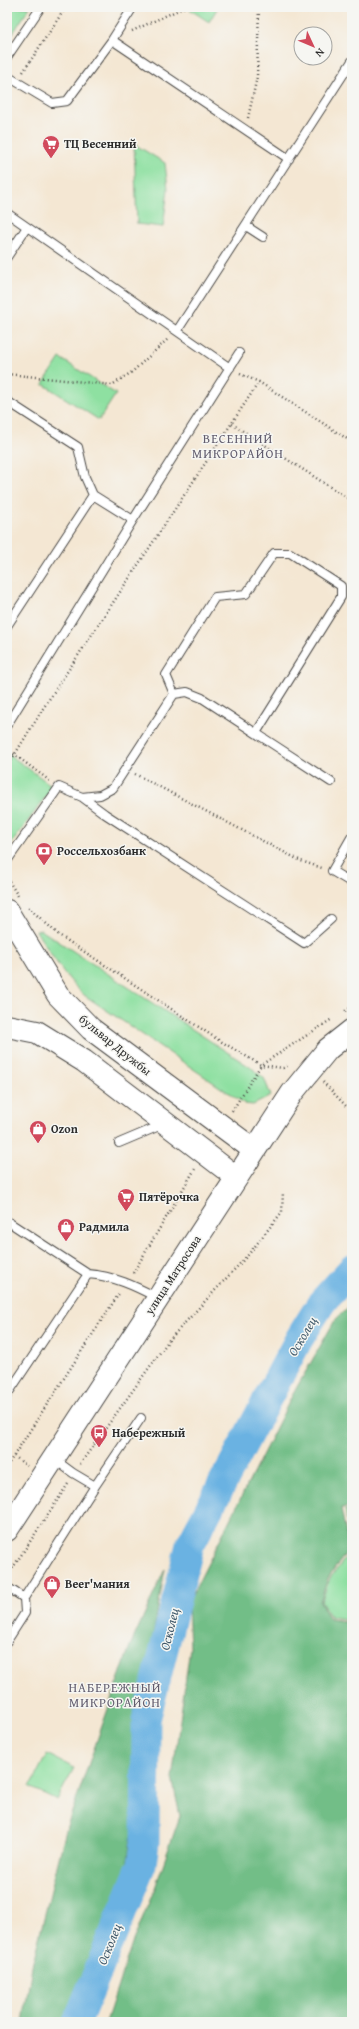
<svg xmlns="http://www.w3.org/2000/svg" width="359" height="2029" viewBox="0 0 359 2029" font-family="'Gentium Book Plus',serif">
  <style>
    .green { fill: #8ee0a1; stroke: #5c8666 }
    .forest { fill: #72be87; stroke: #4e7459 }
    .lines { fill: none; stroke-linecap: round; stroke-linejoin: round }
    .river { stroke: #6bb2e2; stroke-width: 29 }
    .lane-casing { stroke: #494744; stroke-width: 10 }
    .secondary-casing { stroke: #494744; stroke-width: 24 }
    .path { stroke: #494744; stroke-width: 2.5; stroke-dasharray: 1 3; stroke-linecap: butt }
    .lane { stroke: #fff; stroke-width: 8 }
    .secondary { stroke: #fff; stroke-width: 22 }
    .labels { text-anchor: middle; stroke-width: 3; stroke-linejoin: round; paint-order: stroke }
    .poi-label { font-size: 12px; font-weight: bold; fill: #2b2b2b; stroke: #f6f6f2; text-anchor: start }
    .street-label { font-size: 12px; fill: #2b2b2b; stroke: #f6f6f2 }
    .neighbourhood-label { font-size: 13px; letter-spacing: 1px; fill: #625d6e; stroke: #f6f6f2 }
    .water-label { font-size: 13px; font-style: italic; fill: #415a6b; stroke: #f6f6f2 }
  </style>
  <rect width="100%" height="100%" fill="#f6f6f2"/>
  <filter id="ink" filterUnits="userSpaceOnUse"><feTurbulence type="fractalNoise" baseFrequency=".025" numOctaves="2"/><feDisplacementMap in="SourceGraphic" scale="8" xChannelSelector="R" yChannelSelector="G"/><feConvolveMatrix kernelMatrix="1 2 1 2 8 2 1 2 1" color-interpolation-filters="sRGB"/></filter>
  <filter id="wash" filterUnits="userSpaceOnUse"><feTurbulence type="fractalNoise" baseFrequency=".012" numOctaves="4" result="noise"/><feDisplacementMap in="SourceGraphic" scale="16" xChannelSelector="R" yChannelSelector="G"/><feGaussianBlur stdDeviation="0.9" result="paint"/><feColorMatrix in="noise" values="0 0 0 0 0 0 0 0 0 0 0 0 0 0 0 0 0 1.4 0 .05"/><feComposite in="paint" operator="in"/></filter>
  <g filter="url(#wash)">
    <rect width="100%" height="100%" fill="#f4e7d3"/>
    <path class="green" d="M 7,7 L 30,7 L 7,42 Z
      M 186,7 L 218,7 L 209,22 Z
      M 134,144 L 165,163 L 168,189 L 163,227 L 137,224 Z
      M 60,358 L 116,394 L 99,420 L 43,384 Z
      M 7,753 L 51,785 L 49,792 L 7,850 Z
      M 41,930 L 253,1069 L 264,1078 L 271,1096 L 253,1105 L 245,1104 L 84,995 C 64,976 51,954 36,931 Z
      M 352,1509 L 352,1549 L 345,1510 Z
      M 352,1550 L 352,1620 L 331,1617 L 321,1602 L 330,1578 Z
      M 47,1754 L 74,1768 L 57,1800 L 30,1787 Z"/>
    <path class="forest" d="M 352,1303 L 352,1507 L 341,1508 L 349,1549 L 328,1578 L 320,1602 L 330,1619 L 352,1622 L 352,2022 L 106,2022 L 132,1943 L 155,1888 L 180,1816 L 172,1778 L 190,1648 L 188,1603 L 293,1394 L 335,1320 Z
      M 165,1569 L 133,1747 L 134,1818 L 126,1873 L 82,1976 L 65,2022 L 23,2022 L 32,1966 L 67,1826 L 130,1646 Z"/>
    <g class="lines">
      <path class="river" d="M 77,2022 L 142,1864 L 145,1843 L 146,1720 L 190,1545 L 299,1339 L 322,1302 L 352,1269"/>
    </g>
  </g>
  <g filter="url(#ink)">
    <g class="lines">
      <defs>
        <path id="lane" d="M 112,40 L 289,159
          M 7,57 L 41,7
          M 7,76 L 52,103 L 67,101 L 112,40 L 133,7
          M 7,213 L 230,368
          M 246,226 L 263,237
          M 7,257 L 27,227
          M 177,331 L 352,61
          M 7,401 L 78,447 L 85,477 L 93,495 L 133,520
          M 7,626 L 93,495
          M 174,694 L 166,675 L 215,597 L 246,594 L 274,553 L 290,553 L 341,586 L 341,597 L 256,733
          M 7,725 L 133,520 L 239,353
          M 82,797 L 100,795 L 113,788 L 174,694 L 187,692 L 202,698 L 331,782
          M 352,836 L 332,871 L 352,883
          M 7,861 L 59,787 L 82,797 L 105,814 L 304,943 L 331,919
          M 119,1143 L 164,1124
          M 7,1221 L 88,1274 L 7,1395
          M 88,1274 C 114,1276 135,1286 158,1298
          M 54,1459 L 73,1473 L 95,1486
          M 7,1587 L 24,1598
          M 7,1641 L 25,1613 L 24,1598 L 95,1486 L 141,1418"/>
        <path id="secondary" d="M 7,911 L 58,995 L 91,1029 L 254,1150
          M 7,1026 L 37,1032 L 84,1061 L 236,1177
          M 7,1530 L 292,1093 L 328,1049 L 352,1030"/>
      </defs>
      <use href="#lane" class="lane-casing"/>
      <use href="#secondary" class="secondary-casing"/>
      <path class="path" d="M 132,31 L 185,7
        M 23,72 L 66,7
        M 248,118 L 257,77 L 259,7
        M 7,374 L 112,385 L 132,372 L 169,338
        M 240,374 L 259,382 L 352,442
        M 232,424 L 352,501
        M 7,749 L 50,781
        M 7,767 L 44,707 L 259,382
        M 135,774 L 301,861 L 322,868
        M 7,878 L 18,896
        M 28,907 L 59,935 L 217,1039 L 261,1065 L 283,1068 L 289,1065
        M 345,1011 L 352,1007
        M 323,1082 L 346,1106
        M 232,1111 L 261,1065 L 332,1019
        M 133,1273 L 195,1169
        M 14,1456 L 27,1466
        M 80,1464 L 169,1340 L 248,1255 L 282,1212 L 283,1192
        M 7,1466 L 120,1292
        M 8,1575 L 68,1484"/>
      <use href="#lane" class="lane"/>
      <use href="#secondary" class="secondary"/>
    </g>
  </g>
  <defs>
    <symbol id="supermarket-pin" viewBox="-11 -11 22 30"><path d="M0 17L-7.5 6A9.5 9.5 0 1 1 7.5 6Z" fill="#d1495b" stroke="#f6f6f2"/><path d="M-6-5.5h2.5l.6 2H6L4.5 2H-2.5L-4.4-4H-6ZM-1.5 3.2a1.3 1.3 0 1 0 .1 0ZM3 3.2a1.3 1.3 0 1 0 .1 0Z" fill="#fff"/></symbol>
    <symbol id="bank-pin" viewBox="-11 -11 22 30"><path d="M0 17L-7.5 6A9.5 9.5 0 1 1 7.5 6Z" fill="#d1495b" stroke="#f6f6f2"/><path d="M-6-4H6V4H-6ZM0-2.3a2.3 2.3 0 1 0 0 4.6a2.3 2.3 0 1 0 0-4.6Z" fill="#fff"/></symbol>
    <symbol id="shop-pin" viewBox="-11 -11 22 30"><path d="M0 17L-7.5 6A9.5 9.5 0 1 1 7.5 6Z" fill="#d1495b" stroke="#f6f6f2"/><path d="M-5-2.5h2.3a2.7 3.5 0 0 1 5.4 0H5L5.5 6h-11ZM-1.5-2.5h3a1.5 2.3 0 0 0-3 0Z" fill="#fff"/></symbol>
    <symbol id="bus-pin" viewBox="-11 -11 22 30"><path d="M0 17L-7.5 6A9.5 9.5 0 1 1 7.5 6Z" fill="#d1495b" stroke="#f6f6f2"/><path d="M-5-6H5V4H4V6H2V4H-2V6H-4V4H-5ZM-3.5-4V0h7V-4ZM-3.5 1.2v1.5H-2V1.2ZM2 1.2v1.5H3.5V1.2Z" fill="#fff"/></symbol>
  </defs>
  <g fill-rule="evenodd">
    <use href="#supermarket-pin" x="41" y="134" width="20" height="27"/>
    <use href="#bank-pin" x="34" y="841" width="20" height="27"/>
    <use href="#shop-pin" x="28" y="1119" width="20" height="27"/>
    <use href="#supermarket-pin" x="116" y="1187" width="20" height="27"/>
    <use href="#shop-pin" x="56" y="1217" width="20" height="27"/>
    <use href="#bus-pin" x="89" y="1423" width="20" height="27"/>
    <use href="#shop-pin" x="42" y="1574" width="20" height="27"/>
  </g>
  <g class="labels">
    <g class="poi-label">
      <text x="64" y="148">ТЦ Весенний</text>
      <text x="57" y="855">Россельхозбанк</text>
      <text x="51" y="1133">Ozon</text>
      <text x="139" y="1201">Пятёрочка</text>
      <text x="79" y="1231">Радмила</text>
      <text x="112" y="1437">Набережный</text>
      <text x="65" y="1588">Beer'мания</text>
    </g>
    <g class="street-label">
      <text transform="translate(115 1045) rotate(39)" y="4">бульвар Дружбы</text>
      <text transform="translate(173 1275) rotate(-57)" y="4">улица Матросова</text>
    </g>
    <g class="neighbourhood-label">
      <text x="238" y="443">ВЕСЕННИЙ<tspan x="238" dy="15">МИКРОРАЙОН</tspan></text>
      <text x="115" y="1692">НАБЕРЕЖНЫЙ<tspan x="115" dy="15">МИКРОРАЙОН</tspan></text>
    </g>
    <g class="water-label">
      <text transform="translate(302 1336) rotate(-59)" y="5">Осколец</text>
      <text transform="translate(169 1629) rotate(-76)" y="5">Осколец</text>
      <text transform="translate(109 1944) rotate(-68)" y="5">Осколец</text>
    </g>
  </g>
  <rect width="359" height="2029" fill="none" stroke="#f6f6f2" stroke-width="24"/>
  <g transform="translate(313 46) rotate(134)"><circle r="19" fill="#f6f6f2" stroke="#a5a5a2"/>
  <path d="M0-3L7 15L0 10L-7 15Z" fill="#d1495b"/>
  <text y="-6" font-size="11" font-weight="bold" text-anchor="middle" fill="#2b2b2b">N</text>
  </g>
</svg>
